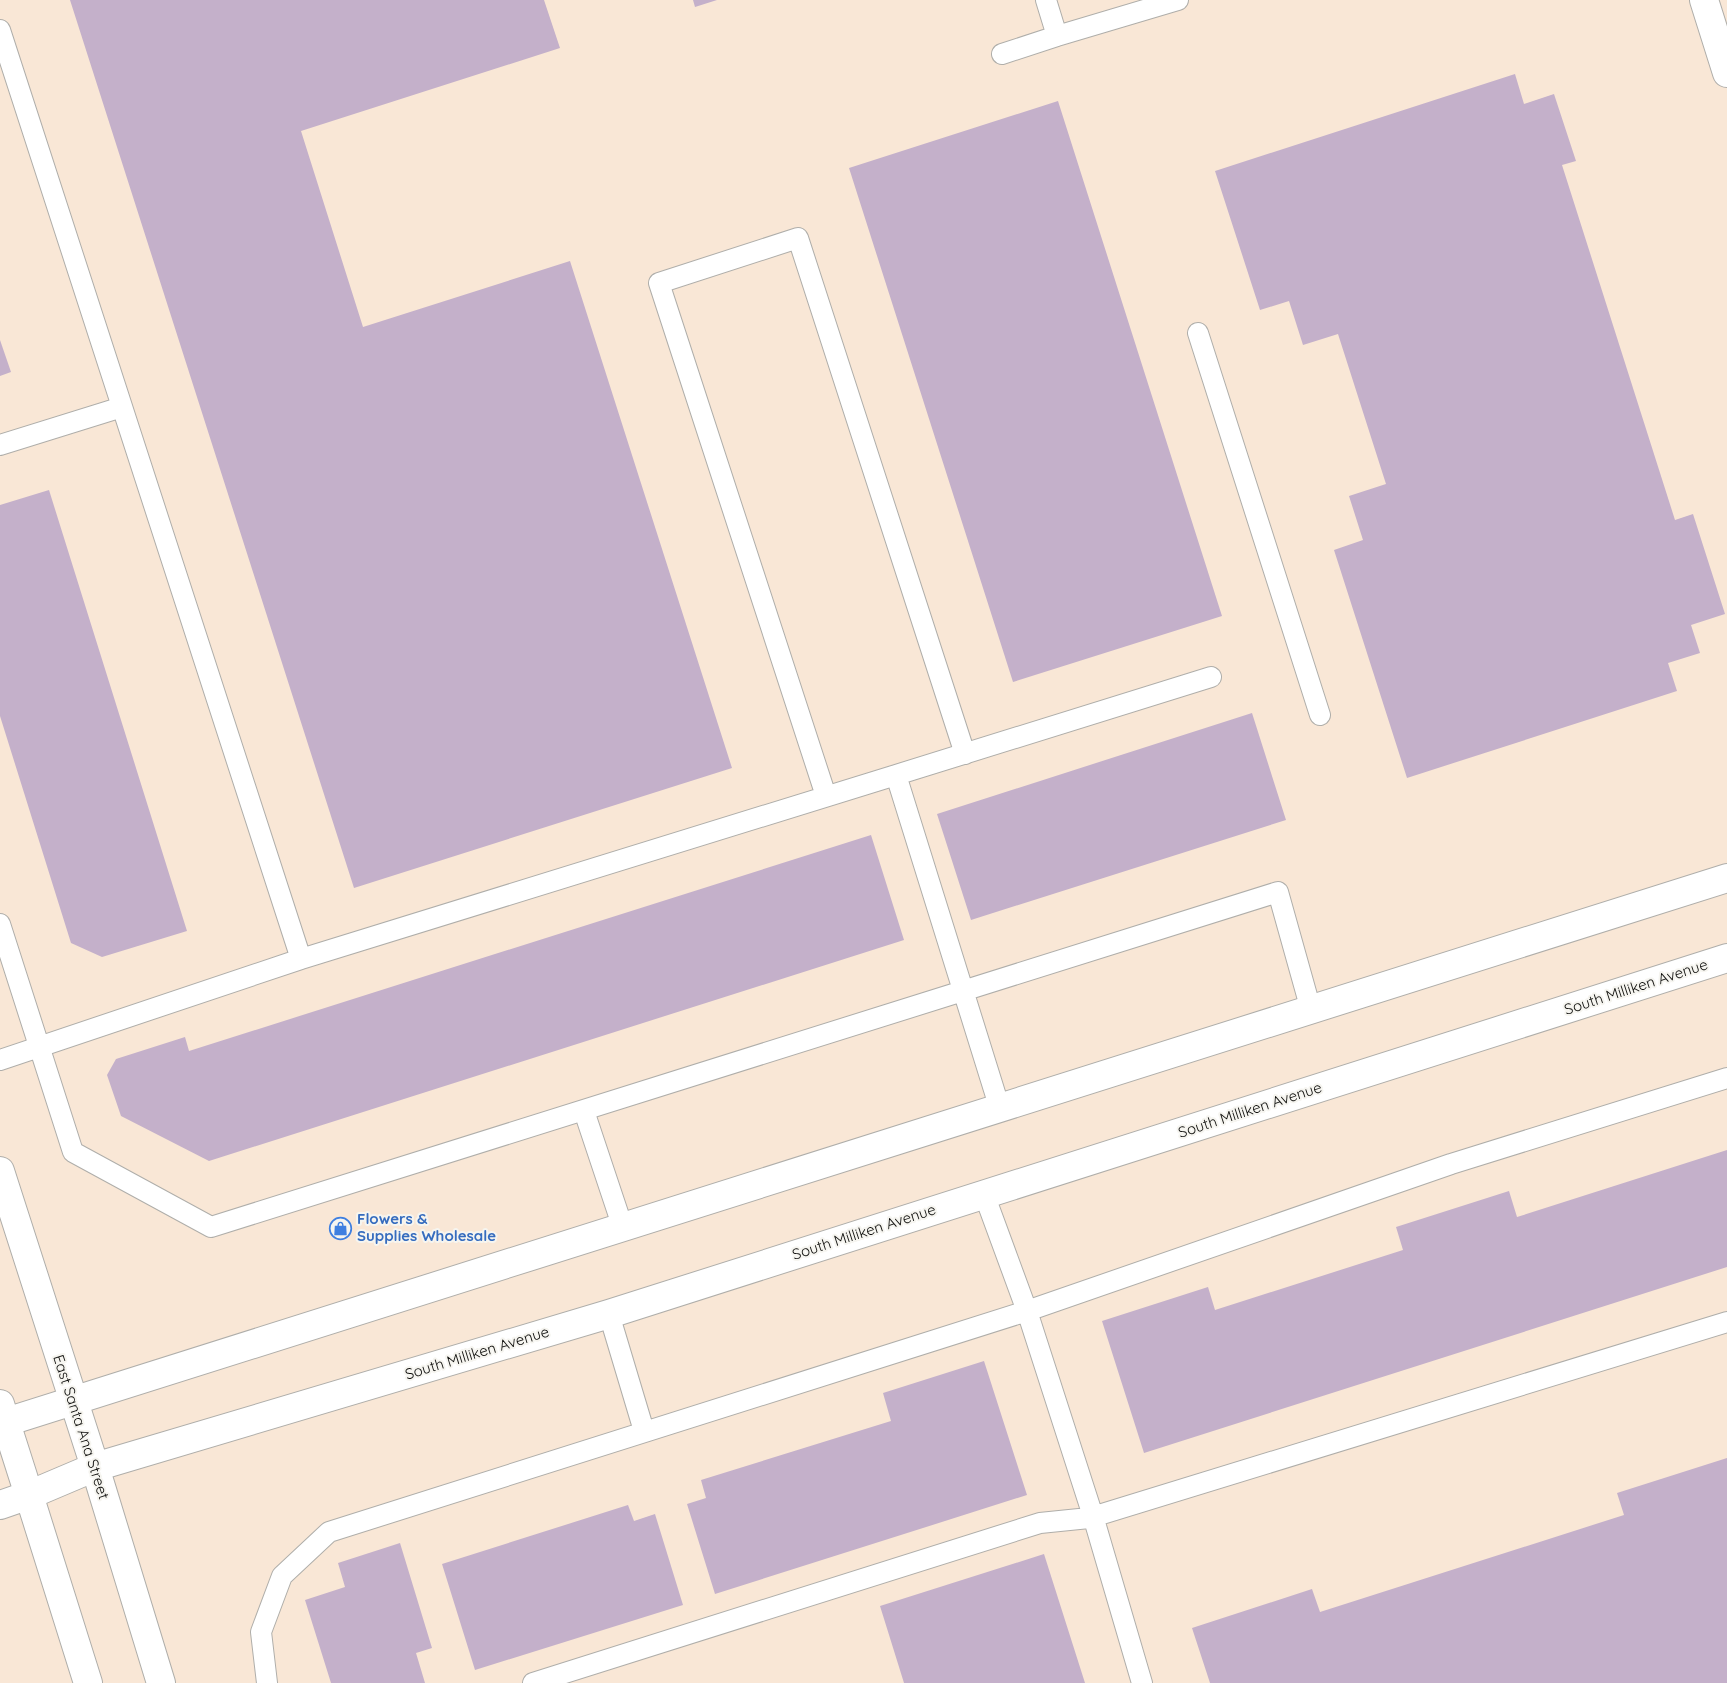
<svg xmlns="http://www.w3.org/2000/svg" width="1727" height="1683" viewBox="0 0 1727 1683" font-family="Quicksand,sans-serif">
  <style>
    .industrial { fill: #f9e7d6 }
    .building { fill: #c4b0ca }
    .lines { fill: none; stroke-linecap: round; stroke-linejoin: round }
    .lane-casing { stroke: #afaeaa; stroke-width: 22 }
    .street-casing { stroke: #afaeaa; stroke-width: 30 }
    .secondary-casing { stroke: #afaeaa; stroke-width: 30 }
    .primary-casing { stroke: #afaeaa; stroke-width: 30 }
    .lane { stroke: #fff; stroke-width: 20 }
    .street { stroke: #fff; stroke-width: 28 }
    .secondary { stroke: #fff; stroke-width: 28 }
    .primary { stroke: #fff; stroke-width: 28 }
    .labels { text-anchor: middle; stroke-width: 4; stroke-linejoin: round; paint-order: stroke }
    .street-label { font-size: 15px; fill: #0e0e0c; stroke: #f6f5f0 }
    .shop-label { font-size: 15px; font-weight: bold; fill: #366cbe; stroke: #f6f5f0; text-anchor: start }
  </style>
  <rect width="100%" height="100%" fill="#f6f5f0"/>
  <path class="industrial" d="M 0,0 L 1727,0 L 1727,1683 L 0,1683 Z"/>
  <path class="building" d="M 70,0 L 544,0 L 560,48 L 301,131 L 363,327 L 570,261 L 732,768 L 354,888 Z
    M 693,0 L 717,0 L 695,7 Z
    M 1515,74 L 1524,104 L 1554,94 L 1576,161 L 1562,165 L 1675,520 L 1693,514 L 1725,614 L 1691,625 L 1700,653 L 1668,663 L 1677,691 L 1407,778 L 1334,550 L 1363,540 L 1349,496 L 1386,484 L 1338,334 L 1303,345 L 1289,301 L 1260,310 L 1215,171 Z
    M 1058,101 L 1222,616 L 1013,682 L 849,168 Z
    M 0,340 L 11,372 L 0,376 Z
    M 49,490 L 187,931 L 102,957 L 71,943 L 0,716 L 0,505 Z
    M 1252,713 L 1286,820 L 971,920 L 937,814 Z
    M 871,835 L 904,940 L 209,1161 L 121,1116 L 107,1075 L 116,1059 L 185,1037 L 189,1051 Z
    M 1727,1150 L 1727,1267 L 1144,1453 L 1102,1321 L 1208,1287 L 1215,1310 L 1403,1250 L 1396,1227 L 1509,1191 L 1517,1217 Z
    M 984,1361 L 1027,1495 L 715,1594 L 687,1504 L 706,1498 L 701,1480 L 891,1421 L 883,1393 Z
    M 1727,1458 L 1727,1683 L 1210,1683 L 1192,1628 L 1312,1589 L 1320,1612 L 1624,1515 L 1617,1493 Z
    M 628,1505 L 634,1521 L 655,1514 L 683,1605 L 475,1670 L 442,1564 Z
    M 400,1543 L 432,1648 L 416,1653 L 425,1683 L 331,1683 L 305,1600 L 345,1587 L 338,1563 Z
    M 1044,1554 L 1085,1683 L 904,1683 L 880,1606 Z"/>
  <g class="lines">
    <defs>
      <path id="lane" d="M 1046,0 L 1057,36 L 1178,0
        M 0,30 L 301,959
        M 1002,54 L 1057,36
        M 1198,333 L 1320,715
        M 0,445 L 122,407
        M 826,796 L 659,283 L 798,238 L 965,754
        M 0,924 L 73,1152 L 211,1227 L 1278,892 L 1311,1010
        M 0,1060 L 301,959 L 896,775
        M 1000,1109 L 896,775 L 1211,677
        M 584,1111 L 623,1228
        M 984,1194 L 1027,1311 L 1451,1164 L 1727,1078
        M 609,1314 L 644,1431
        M 267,1683 L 261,1632 L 282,1576 L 329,1532 L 1027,1311 L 1093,1516 L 1142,1683
        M 533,1683 L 1040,1523 L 1089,1518 L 1727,1322"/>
      <path id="street" d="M 1704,0 L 1727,73
        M 95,1467 L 161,1683
        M 29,1495 L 88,1683"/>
      <path id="secondary" d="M 0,1171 L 95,1467
        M 0,1404 L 29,1495"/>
      <path id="primary" d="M 0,1424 L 1727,878
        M 0,1505 L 29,1495 L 95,1467 L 609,1314 L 1727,958"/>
    </defs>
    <use href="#lane" class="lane-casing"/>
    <use href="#street" class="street-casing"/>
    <use href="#secondary" class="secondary-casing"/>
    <use href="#primary" class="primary-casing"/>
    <use href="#lane" class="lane"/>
    <use href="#street" class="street"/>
    <use href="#secondary" class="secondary"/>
    <use href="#primary" class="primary"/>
  </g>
  <defs>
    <symbol id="shop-ring" viewBox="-11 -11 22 22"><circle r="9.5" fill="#f6f5f0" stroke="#3f7fe0" stroke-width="1.5"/><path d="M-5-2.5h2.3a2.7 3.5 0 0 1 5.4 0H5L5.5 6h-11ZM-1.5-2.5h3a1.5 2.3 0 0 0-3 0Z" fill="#3f7fe0"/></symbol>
  </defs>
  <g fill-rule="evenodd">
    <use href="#shop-ring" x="328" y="1216" width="25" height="25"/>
  </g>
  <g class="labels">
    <g class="street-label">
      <text transform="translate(1636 987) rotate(-18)" y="5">South Milliken Avenue</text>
      <text transform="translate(1250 1110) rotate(-18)" y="5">South Milliken Avenue</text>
      <text transform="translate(864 1232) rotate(-18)" y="5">South Milliken Avenue</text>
      <text transform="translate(477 1353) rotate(-17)" y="5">South Milliken Avenue</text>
      <text transform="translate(81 1427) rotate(72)" y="5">East Santa Ana Street</text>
    </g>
    <g class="shop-label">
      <text x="357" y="1224">Flowers &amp;<tspan x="357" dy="17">Supplies Wholesale</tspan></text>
    </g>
  </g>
</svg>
